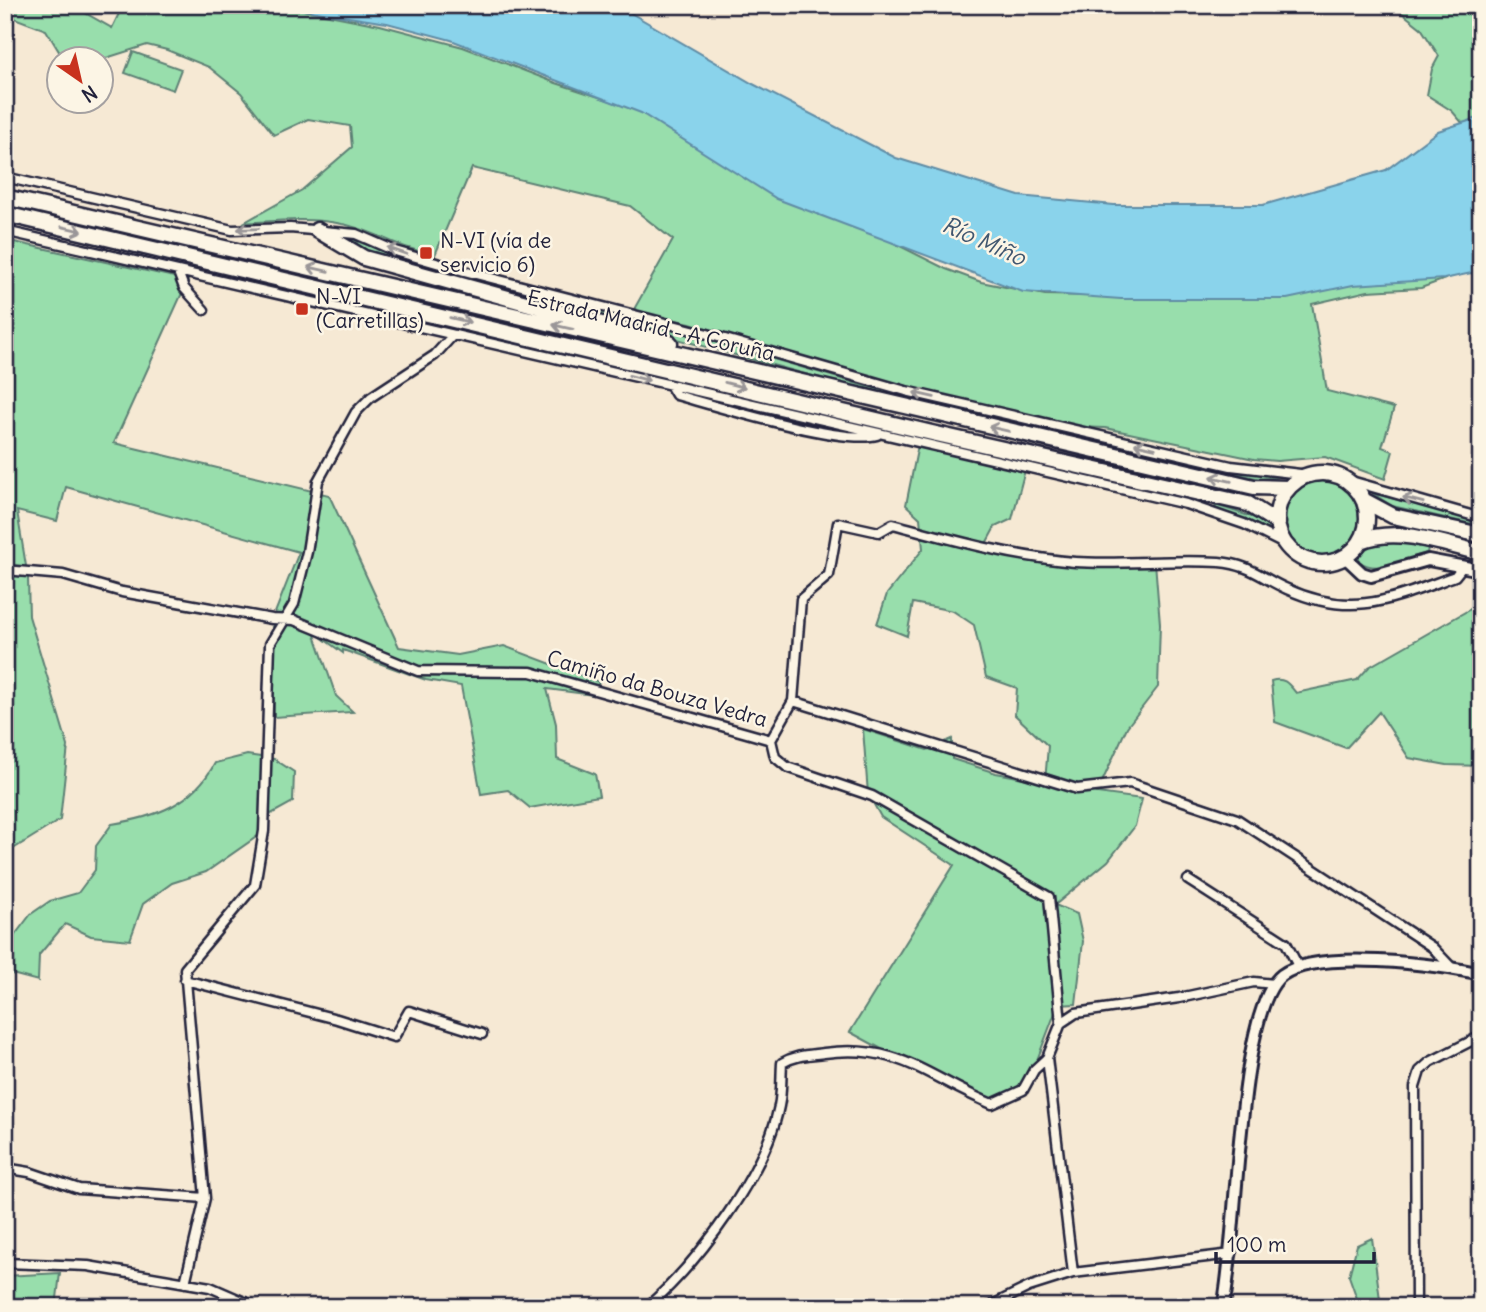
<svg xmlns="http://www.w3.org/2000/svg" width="1486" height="1312" viewBox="0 0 1486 1312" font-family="Delius,sans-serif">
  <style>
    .green { fill: #98deac; stroke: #5d8074; stroke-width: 2 }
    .water { fill: #8ad3eb; stroke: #608ca5; stroke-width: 2 }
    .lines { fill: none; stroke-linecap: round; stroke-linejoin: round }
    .minor-casing { stroke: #22223b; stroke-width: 13 }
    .tertiary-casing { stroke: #22223b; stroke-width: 16 }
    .trunk-casing { stroke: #22223b; stroke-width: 19 }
    .minor { stroke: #fcf5e5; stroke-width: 8 }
    .tertiary { stroke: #fcf5e5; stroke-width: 10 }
    .trunk { stroke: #fcf5e5; stroke-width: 14 }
    .oneway { stroke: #9a9698 }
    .poi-dot { fill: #c8321e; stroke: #fcf5e5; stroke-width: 2.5 }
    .labels { text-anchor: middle; stroke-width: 5; stroke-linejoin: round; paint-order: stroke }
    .poi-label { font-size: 21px; fill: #22223b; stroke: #fcf5e5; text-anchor: start }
    .street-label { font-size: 21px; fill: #22223b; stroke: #fcf5e5 }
    .water-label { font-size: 23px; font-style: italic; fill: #415770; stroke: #fcf5e5 }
  </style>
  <rect width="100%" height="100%" fill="#f6e9d4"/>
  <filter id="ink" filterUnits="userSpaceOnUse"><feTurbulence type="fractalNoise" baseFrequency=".0143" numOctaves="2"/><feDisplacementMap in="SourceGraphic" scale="14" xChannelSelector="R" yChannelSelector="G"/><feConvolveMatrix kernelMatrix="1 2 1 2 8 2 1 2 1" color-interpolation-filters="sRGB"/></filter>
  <g filter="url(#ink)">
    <path class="green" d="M 5,5 L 71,5 L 112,28 L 123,5 L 288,7 L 380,25 L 463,47 L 556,83 L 645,112 L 739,166 L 946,269 L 981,282 L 1045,295 L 1242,299 L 1481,245 L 1481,278 L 1467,271 L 1421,288 L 1368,291 L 1312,304 L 1327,391 L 1394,408 L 1382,447 L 1393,451 L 1385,479 L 1325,457 L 1277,461 L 1254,459 L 1105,428 L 1077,427 L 856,375 L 690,323 L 633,311 L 673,240 L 630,206 L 472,168 L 435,255 C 399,249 374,230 342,224 C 310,217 275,221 243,223 L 302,190 L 352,147 L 350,126 L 308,119 L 274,135 L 241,93 L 209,67 L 167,50 L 147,45 L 103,59 L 60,53 L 46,30 L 12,17 L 5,50 Z
      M 1392,5 L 1481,5 L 1481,127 L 1470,132 L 1452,111 L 1427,95 L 1432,69 L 1439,56 L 1421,28 Z
      M 133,52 L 181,69 L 173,90 L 125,73 Z
      M 341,236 L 440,269 L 661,326 L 862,385 L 1116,445 L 1279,477 L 1260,479 L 1230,472 L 846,385 L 372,256 Z
      M 5,240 L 188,280 L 114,443 L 329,495 L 399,647 L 458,655 L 504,646 L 599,682 L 593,695 L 547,689 L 556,724 L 557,759 L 595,774 L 599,796 L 530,808 L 508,790 L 481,794 L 461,686 L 426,680 L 343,650 L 343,653 L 314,632 L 336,696 L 353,712 L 274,717 L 273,618 L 299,552 L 66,487 L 57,521 L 17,511 L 28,578 L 29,616 L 68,746 L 60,820 L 5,854 Z
      M 918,445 L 1025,470 L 1012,519 L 995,527 L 982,551 L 1043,563 L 1155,562 L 1160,624 L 1158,687 L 1127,727 L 1097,793 L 1142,799 L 1135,826 L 1108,861 L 1055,905 L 1077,914 L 1083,941 L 1076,1004 L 1058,1005 L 1034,1068 L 1010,1096 L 978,1101 L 850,1032 L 954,865 L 881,817 L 868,794 L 863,729 L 927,750 L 952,739 L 952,759 L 996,773 L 1045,782 L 1048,746 L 1015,715 L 1017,688 L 986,677 L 974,625 L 953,611 L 913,603 L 907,636 L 877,624 L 887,594 L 923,549 L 920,518 L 906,505 Z
      M1285 518a37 37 0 1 1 74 0a37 37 0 1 1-74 0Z
      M 1372,493 L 1481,522 L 1481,526 L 1392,506 Z
      M 1216,505 L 1255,518 L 1268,527 L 1267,531 L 1215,508 Z
      M 1388,540 L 1428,548 L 1427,553 C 1405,558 1378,576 1359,561 L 1359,555 L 1373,543 Z
      M 1481,603 L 1481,766 L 1447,765 L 1409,758 L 1379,712 L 1346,748 L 1275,722 L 1271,681 C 1284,677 1288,683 1296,693 L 1357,680 L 1369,667 Z
      M 247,755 L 274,759 L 294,772 L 293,802 L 271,814 L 262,833 L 206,872 L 172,883 L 143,904 L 130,940 L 91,936 L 65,924 L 39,955 L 38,981 L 8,973 L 5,977 L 5,948 L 31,914 L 50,901 L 78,893 L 95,870 L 96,846 L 112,824 C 156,817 193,804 215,763 Z
      M 1372,1238 L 1381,1307 L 1360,1307 L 1349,1276 L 1357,1245 Z
      M 60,1273 L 56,1307 L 5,1307 L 5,1276 Z"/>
    <path class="water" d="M 271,5 L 617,5 L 753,84 L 896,158 L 1019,196 L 1114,205 L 1263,205 L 1386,170 L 1438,131 L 1481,117 L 1481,271 L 1444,279 L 1353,285 L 1287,299 L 1121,299 L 1023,292 L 777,199 L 641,113 L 451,40 L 387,23 Z"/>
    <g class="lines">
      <defs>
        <path id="minor" d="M 5,177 L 232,230 L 290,228 L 356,234 L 395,251 L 464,271 L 704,333 L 906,391 L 1231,466 L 1309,475
          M 5,231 L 1186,504 L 1244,524 L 1286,545
          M 178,272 L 184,288 L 204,310
          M 670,385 L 676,395 C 716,406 842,445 877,435
          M 1344,479 L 1481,518
          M 5,570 L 63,575 L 122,592 L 272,619 L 294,620 L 418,671 L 531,672 L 771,740 L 793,701 L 801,599 L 829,575 L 838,523 L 879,532 L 893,524 C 953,540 1012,557 1075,562 C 1123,565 1171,559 1219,562 C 1251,565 1260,577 1287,589 C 1353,619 1392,599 1455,576 L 1463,566
          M 793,701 L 1077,789 L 1130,783 L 1237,819 L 1432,947 L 1452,968
          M 771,740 L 775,757 L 787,767 L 872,796 L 1049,897 L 1061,1023
          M 1188,880 L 1286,943 L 1299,968
          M 185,980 L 337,1019 L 394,1037 L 409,1011 L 482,1034
          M 1047,1058 L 1073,1273
          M 5,1168 L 29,1172 L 79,1189 L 205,1198
          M 5,1263 L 88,1266 L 210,1287 L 256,1307
          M 185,1283 L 205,1198 L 185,969 L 255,885 L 264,831 L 270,644 L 294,604 L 307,552 L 318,481 L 356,412 L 371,397 L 435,355 L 453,335
          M 647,1307 C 698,1263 766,1172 779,1106 C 782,1092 781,1077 782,1063 C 795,1055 809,1055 824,1053 C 900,1043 928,1078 992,1104 L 1023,1090 L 1034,1070 L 1047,1058 L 1061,1023 L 1076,1013 L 1179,998 L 1254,982 L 1274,984
          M 988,1307 L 1029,1287 L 1073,1273 L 1232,1254
          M 1416,1307 L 1415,1087 L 1420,1071 L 1430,1062 L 1481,1036"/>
        <path id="tertiary" d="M 1345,557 L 1362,573 L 1371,576 L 1428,560 L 1481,570
          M 1223,1307 C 1238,1242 1236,1010 1282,975 C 1317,949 1438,964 1481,974"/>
        <path id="trunk" d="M 5,197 L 1254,487 L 1288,488
          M 5,214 L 932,433 L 1248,504 L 1278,523
          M 317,230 L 364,258 L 670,343
          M1277 518a45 45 0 1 1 90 0a45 45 0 1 1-90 0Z
          M 1363,500 L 1393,516 L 1481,535
          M 1361,541 C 1398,526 1443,544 1481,553"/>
      </defs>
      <use href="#minor" class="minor-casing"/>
      <use href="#tertiary" class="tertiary-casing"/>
      <use href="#trunk" class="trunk-casing"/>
      <use href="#minor" class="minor"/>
      <use href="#tertiary" class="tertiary"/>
      <use href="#trunk" class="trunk"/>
    </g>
    <defs><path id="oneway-shaft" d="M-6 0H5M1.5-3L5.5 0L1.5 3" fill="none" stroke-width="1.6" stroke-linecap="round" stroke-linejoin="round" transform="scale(1.75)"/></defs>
    <g class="oneway">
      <use href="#oneway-shaft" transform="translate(72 229) rotate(13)"/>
      <use href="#oneway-shaft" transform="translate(248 229) rotate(178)"/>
      <use href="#oneway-shaft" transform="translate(397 251) rotate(-161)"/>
      <use href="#oneway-shaft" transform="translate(318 269) rotate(-167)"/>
      <use href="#oneway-shaft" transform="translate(460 320) rotate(13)"/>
      <use href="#oneway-shaft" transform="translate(563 327) rotate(-167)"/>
      <use href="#oneway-shaft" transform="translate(639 378) rotate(14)"/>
      <use href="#oneway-shaft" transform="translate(735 385) rotate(14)"/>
      <use href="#oneway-shaft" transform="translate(924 395) rotate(-167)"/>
      <use href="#oneway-shaft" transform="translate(999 429) rotate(-167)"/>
      <use href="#oneway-shaft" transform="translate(1145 446) rotate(-167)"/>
      <use href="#oneway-shaft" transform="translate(1221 479) rotate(-167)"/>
      <use href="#oneway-shaft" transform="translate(1413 500) rotate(-165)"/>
    </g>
  </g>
  <g class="poi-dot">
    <rect x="419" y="246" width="14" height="14" rx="3.5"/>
    <rect x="295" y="302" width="14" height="14" rx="3.5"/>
  </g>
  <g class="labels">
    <g class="poi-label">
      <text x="440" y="248">N-VI (vía de<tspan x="440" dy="24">servicio 6)</tspan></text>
      <text x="316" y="304">N-VI<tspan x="316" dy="24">(Carretillas)</tspan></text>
    </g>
    <g class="street-label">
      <text transform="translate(651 326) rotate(13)" y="7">Estrada Madrid - A Coruña</text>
      <text transform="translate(657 689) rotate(16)" y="7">Camiño da Bouza Vedra</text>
    </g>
    <g class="water-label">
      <text transform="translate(984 241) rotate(24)" y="8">Río Miño</text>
    </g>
  </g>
  <rect width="1486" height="1312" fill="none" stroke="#fcf5e5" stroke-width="28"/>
  <rect x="14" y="14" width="1458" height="1284" fill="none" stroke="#22223b" stroke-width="2.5" filter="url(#ink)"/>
  <g transform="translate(80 80) rotate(146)"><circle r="33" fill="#fcf5e5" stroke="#a5a1a1" stroke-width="2"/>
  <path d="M0-5L12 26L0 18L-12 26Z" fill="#c8321e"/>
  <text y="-10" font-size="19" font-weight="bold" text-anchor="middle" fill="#22223b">N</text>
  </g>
  <path d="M1216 1252v10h158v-10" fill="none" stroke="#22223b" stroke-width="3.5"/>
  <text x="1227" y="1252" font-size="21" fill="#22223b" stroke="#fcf5e5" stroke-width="5" paint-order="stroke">100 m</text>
</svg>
